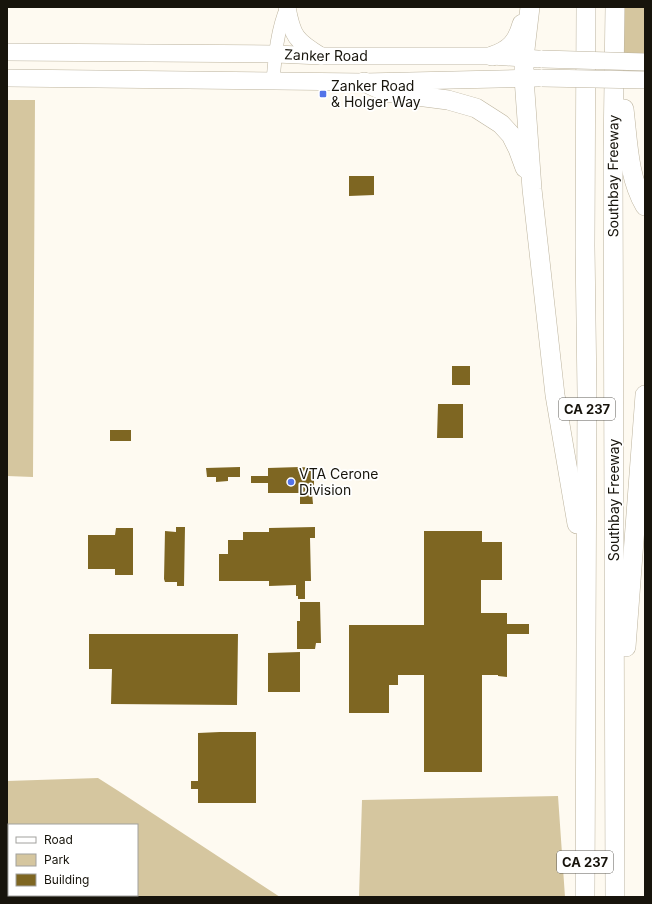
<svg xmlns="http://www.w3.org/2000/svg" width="652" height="904" viewBox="0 0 652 904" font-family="Inter,sans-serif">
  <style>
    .green { fill: #d5c69f; fill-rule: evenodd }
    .building { fill: #7e6622 }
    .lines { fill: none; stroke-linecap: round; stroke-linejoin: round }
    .tertiary-casing { stroke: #bcb39d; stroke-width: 14 }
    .primary-casing { stroke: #bcb39d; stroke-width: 18 }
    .motorway-casing { stroke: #bcb39d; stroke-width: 20 }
    .tertiary { stroke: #fff; stroke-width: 13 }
    .primary { stroke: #fff; stroke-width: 17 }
    .motorway { stroke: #fff; stroke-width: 19 }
    .primary-bridge-casing { stroke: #bcb39d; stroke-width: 18; stroke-linecap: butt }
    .primary-bridge { stroke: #fff; stroke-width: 17 }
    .poi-dot { fill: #5373e8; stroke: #fff; stroke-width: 1.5 }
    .labels { text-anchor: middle; stroke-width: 3.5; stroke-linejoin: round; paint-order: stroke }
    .shield { fill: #fff; stroke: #5d5a55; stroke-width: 1 }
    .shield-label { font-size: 13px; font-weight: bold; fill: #17140c }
    .street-label { font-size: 14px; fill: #17140c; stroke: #fff }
    .poi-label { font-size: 14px; fill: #17140c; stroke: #fff; text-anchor: start }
  </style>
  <rect width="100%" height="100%" fill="#fefaf1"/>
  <path class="green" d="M 616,7 L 645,7 L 645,56 L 616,55 Z
    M 7,100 L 35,100 L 33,477 L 7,476 Z
    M 98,778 L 120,792 L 280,897 L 7,897 L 7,781 ZM 9,825 L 137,825 L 137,895 L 9,895 Z
    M 558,796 L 565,897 L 359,897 L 362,800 Z"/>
  <path class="building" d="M 349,176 L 374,176 L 374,195 L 349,196 Z
    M 452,366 L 470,366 L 470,385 L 452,385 Z
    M 438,404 L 463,404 L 463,438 L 437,438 Z
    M 110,430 L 131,430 L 131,441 L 110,441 Z
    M 240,467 L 240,477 L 228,477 L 228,481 L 216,482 L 216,477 L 207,477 L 206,468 Z
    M 300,467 L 314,468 L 314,493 L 312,493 L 313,504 L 300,504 L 300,493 L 268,493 L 268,483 L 251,483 L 251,476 L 268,476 L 268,468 Z
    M 176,527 L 185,527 L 184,586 L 177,586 L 177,582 L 165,582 L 164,579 L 165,531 L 176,532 Z
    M 315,527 L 315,538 L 310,538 L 311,581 L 305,581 L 305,599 L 298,599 L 298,596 L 296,596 L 296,585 L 269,586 L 269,581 L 219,581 L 219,554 L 228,554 L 228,540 L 243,540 L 243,532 L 269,532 L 269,528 Z
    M 116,528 L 133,528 L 133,575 L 115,575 L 115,569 L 88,569 L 88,535 L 115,535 Z
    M 424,531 L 482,531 L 482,542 L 502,542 L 502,580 L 481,580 L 481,613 L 507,613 L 507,624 L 529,624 L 529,634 L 507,634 L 507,677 L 498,676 L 498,675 L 482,675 L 482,772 L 424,772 L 424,675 L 398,675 L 398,685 L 389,685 L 389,713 L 349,713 L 349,625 L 424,625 Z
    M 300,602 L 320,602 L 321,643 L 316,643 L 315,649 L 297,649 L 297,621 L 300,621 Z
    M 89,634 L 238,634 L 237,705 L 111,704 L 112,669 L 89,669 Z
    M 300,652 L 300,692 L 268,692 L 268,653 Z
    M 220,732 L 256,732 L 256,803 L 198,803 L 198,789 L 191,789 L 191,781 L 198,781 L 198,733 Z"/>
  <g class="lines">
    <defs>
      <path id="tertiary" d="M 273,81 C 275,57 277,30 287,7"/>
      <g id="primary">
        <path d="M 287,7 C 292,36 296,41 321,56"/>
        <path id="s1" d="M 7,52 L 276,54 L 321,56 L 492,56 L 538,59"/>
        <path d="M 7,78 L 364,82 L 538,78"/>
      </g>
      <g id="motorway">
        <path d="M 530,7 L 524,58 L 524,78 L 532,189 L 555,395 L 577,524"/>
        <path d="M 492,56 C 510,50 517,42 522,24"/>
        <path d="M 364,82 L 386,92 L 448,100 L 476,108 L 501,124 L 511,135 L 518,149 L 525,168"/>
        <path d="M 624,109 C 628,141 628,177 645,206"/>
        <path d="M 626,647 L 645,395"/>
        <path d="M 585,897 L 587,394 L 585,246 L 586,7"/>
        <path id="s2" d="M 615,897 L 613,155 L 615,7"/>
      </g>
    </defs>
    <use href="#tertiary" class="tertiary-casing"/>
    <use href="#primary" class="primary-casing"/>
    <use href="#motorway" class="motorway-casing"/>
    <use href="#tertiary" class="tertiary"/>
    <use href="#primary" class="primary"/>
    <use href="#motorway" class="motorway"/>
    <defs>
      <path id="primary-bridge" d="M 542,59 L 645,62
        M 542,78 L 645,80"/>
    </defs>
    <use href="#primary-bridge" class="primary-bridge-casing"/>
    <use href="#primary-bridge" class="primary-bridge"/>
  </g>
  <g class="poi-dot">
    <rect x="319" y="90" width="8" height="8" rx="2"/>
    <circle cx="291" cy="482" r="4"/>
  </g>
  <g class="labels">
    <g class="shield">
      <rect x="559" y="398" width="56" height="22" rx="3"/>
      <rect x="557" y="851" width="56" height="22" rx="3"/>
    </g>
    <g class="shield-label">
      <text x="587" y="414">CA 237</text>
      <text x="585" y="867">CA 237</text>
    </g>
    <g class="street-label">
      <text dy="5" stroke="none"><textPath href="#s1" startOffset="319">Zanker Road</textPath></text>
      <text dy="5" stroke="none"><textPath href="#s2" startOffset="721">Southbay Freeway</textPath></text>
      <text transform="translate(614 500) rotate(-90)" y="5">Southbay Freeway</text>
    </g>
    <g class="poi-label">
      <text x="331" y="91">Zanker Road<tspan x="331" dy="16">&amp; Holger Way</tspan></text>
      <text x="299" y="479">VTA Cerone<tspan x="299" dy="16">Division</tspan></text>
    </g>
  </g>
  <rect width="652" height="904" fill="none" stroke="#17140c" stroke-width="16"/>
  <rect x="8" y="824" width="130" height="72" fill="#ffffff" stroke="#a2a19e"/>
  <rect x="16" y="837" width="20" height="6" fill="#ffffff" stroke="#a2a19e"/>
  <text x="44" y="844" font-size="12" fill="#17140c">Road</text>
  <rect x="16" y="854" width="20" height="12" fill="#d5c69f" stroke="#a2a19e"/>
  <text x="44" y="864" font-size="12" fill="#17140c">Park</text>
  <rect x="16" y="874" width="20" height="12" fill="#7e6622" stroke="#a2a19e"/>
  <text x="44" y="884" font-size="12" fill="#17140c">Building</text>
</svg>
